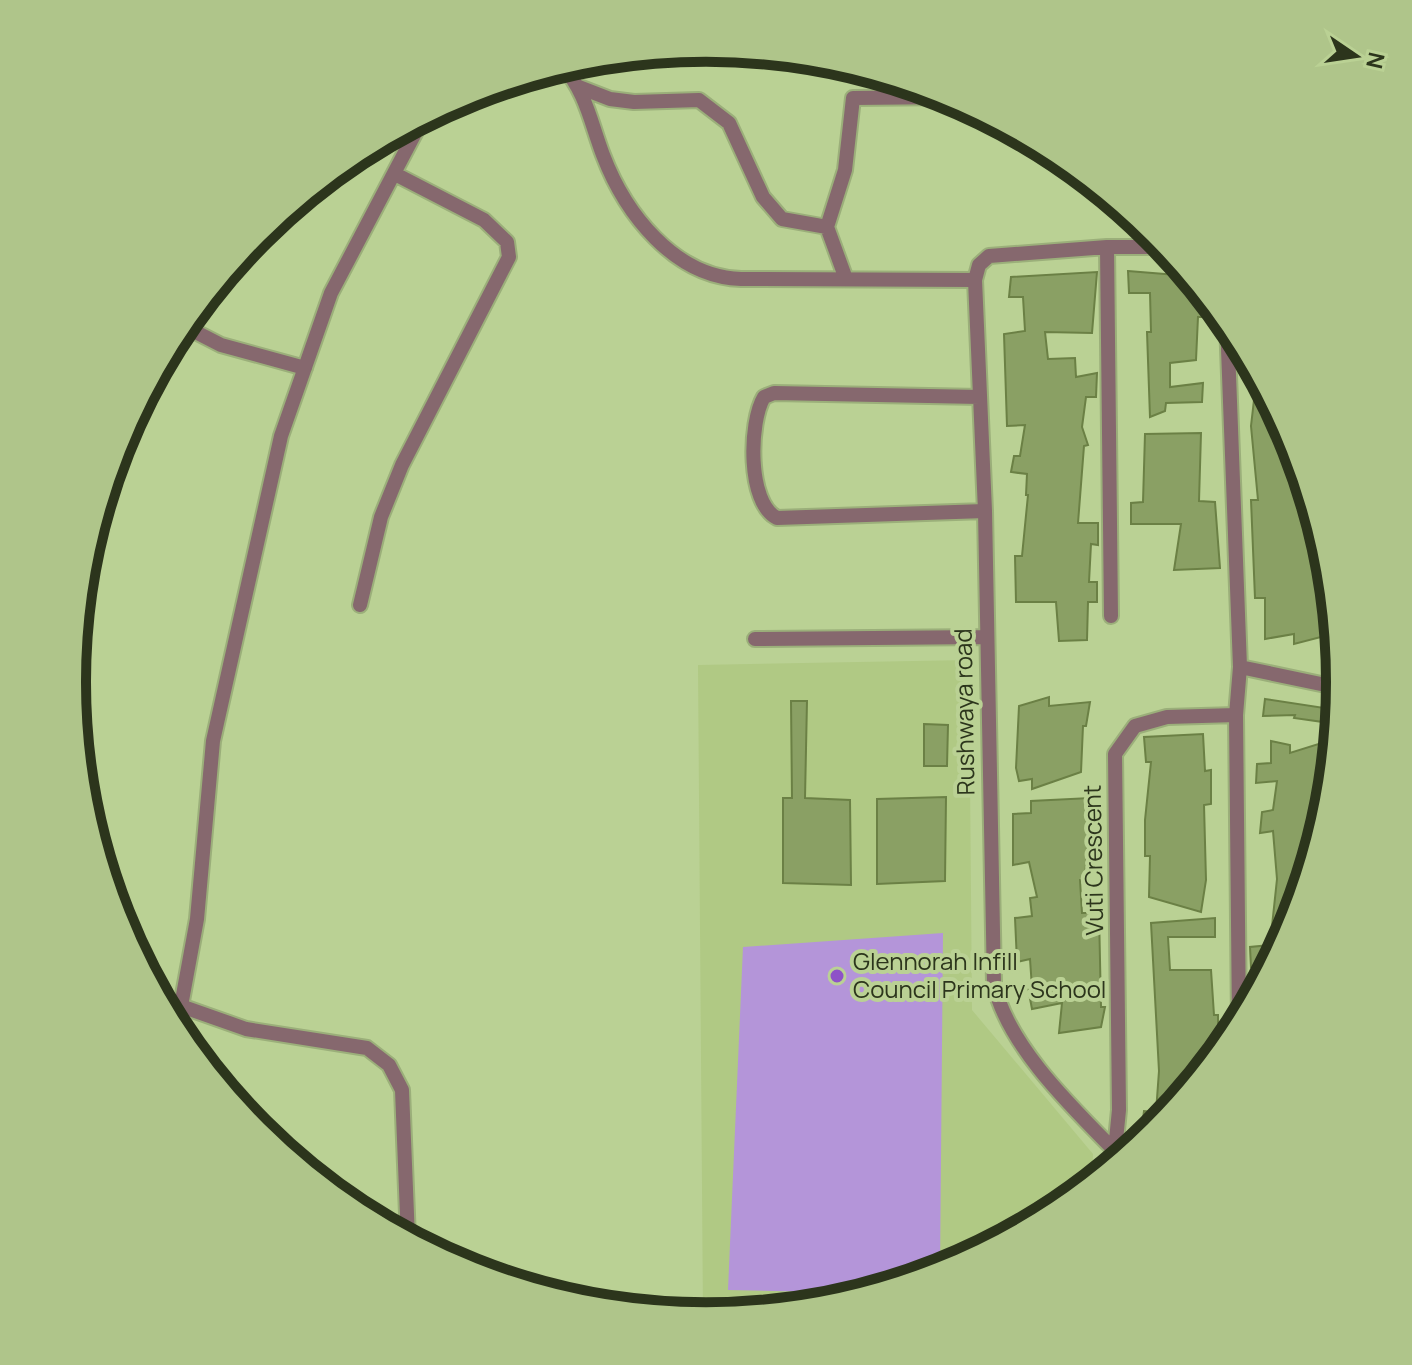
<svg xmlns="http://www.w3.org/2000/svg" width="1412" height="1365" viewBox="0 0 1412 1365" font-family="Manrope,sans-serif">
  <style>
    .built { fill: #b0c984 }
    .green { fill: #b495d9 }
    .building { fill: #8aa064; stroke: #6b8045; stroke-width: 2 }
    .lines { fill: none; stroke-linecap: round; stroke-linejoin: round }
    .minor-casing { stroke: #9baf7a; stroke-width: 18 }
    .minor { stroke: #86686e; stroke-width: 14 }
    .poi-dot { fill: #8e52c8; stroke: #bad194; stroke-width: 3 }
    .labels { text-anchor: middle; stroke-width: 8; stroke-linejoin: round; paint-order: stroke }
    .street-label { font-size: 24px; fill: #2c351c; stroke: #bad194 }
    .poi-label { font-size: 24px; fill: #2c351c; stroke: #bad194; text-anchor: start }
    .rim { fill: none; stroke: #2c351c; stroke-width: 10 }
  </style>
  <rect width="100%" height="100%" fill="#bad194"/>
  <path class="built" d="M 969,660 L 972,1010 L 1093,1154 L 1092,1182 L 1058,1210 L 948,1269 L 829,1305 L 703,1317 L 698,665 Z"/>
  <path class="green" d="M 943,933 L 940,1271 L 869,1293 L 728,1290 L 743,947 Z"/>
  <path class="building" d="M 1128,271 L 1189,276 L 1210,301 L 1210,317 L 1198,317 L 1196,360 L 1170,363 L 1170,387 L 1203,383 L 1202,402 L 1166,403 L 1165,411 L 1150,417 L 1147,332 L 1151,332 L 1150,293 L 1129,293 Z
    M 1097,272 L 1092,333 L 1045,332 L 1048,359 L 1075,358 L 1076,377 L 1097,373 L 1096,397 L 1086,397 L 1082,427 L 1088,445 L 1084,446 L 1078,523 L 1098,523 L 1098,545 L 1091,544 L 1089,582 L 1097,582 L 1097,602 L 1088,602 L 1087,640 L 1059,641 L 1056,602 L 1016,602 L 1015,556 L 1022,556 L 1028,495 L 1026,495 L 1027,474 L 1011,472 L 1014,456 L 1020,456 L 1025,425 L 1007,426 L 1004,334 L 1025,331 L 1023,297 L 1009,297 L 1011,277 Z
    M 1270,399 L 1292,440 L 1323,542 L 1319,579 L 1330,578 L 1332,597 L 1326,597 L 1321,637 L 1294,644 L 1294,634 L 1265,639 L 1265,598 L 1255,598 L 1251,500 L 1258,500 L 1251,426 L 1254,400 Z
    M 1201,433 L 1199,501 L 1215,502 L 1220,568 L 1174,570 L 1181,524 L 1131,524 L 1131,503 L 1143,502 L 1145,434 Z
    M 1049,697 L 1049,706 L 1090,702 L 1086,726 L 1083,726 L 1081,772 L 1032,789 L 1032,779 L 1019,781 L 1016,768 L 1019,706 Z
    M 1265,699 L 1331,709 L 1330,714 L 1323,714 L 1323,722 L 1294,718 L 1295,715 L 1263,716 Z
    M 791,701 L 807,701 L 805,798 L 850,800 L 851,885 L 783,883 L 783,798 L 792,798 Z
    M 924,724 L 948,725 L 947,766 L 924,766 Z
    M 1203,734 L 1205,771 L 1211,770 L 1211,804 L 1204,805 L 1206,880 L 1201,912 L 1149,897 L 1150,856 L 1145,856 L 1145,820 L 1151,762 L 1146,762 L 1144,737 Z
    M 1271,741 L 1290,745 L 1290,753 L 1328,741 L 1332,770 L 1328,807 L 1292,926 L 1257,991 L 1257,966 L 1251,967 L 1250,947 L 1270,945 L 1277,879 L 1273,831 L 1260,833 L 1262,812 L 1273,810 L 1277,781 L 1256,783 L 1257,764 L 1271,763 Z
    M 946,797 L 945,881 L 877,884 L 877,799 Z
    M 1090,798 L 1085,880 L 1080,880 L 1082,913 L 1099,913 L 1101,1007 L 1105,1007 L 1101,1027 L 1059,1033 L 1062,1003 L 1032,1009 L 1028,988 L 1032,988 L 1030,959 L 1017,962 L 1015,918 L 1032,916 L 1030,898 L 1037,897 L 1029,862 L 1013,865 L 1013,814 L 1031,813 L 1031,801 Z
    M 1215,918 L 1215,937 L 1168,937 L 1170,970 L 1211,970 L 1214,1015 L 1218,1015 L 1218,1054 L 1154,1131 L 1140,1143 L 1144,1111 L 1156,1112 L 1159,1071 L 1151,923 Z"/>
  <g class="lines">
    <defs>
      <path id="minor" d="M 562,66 C 586,91 591,124 603,155 C 625,213 674,277 741,279 L 975,280
        M 579,87 L 610,99 L 634,102 L 699,100 L 729,123 L 763,197 L 782,219 L 827,227
        M 1107,247 L 1111,616
        M 846,279 L 827,227 L 845,170 L 853,98 L 951,97
        M 1227,322 L 1240,667 L 1236,715 L 1239,1024
        M 182,325 L 221,345 L 305,368
        M 980,397 L 774,393 L 764,397 C 749,422 747,503 777,518 L 985,511
        M 360,605 L 381,517 L 402,465 L 509,257 L 507,242 L 484,220 L 395,174
        M 755,639 L 985,637
        M 1240,667 L 1340,688
        M 181,1006 L 246,1029 L 367,1048 L 389,1065 L 402,1090 L 408,1239
        M 168,1015 L 181,1006 L 197,919 L 213,741 L 281,436 L 331,293 L 423,118
        M 1115,1150 L 1119,1110 L 1115,754 L 1135,726 L 1167,717 L 1236,715
        M 1122,1158 C 1077,1112 1008,1048 994,984 L 985,511 L 975,280 L 979,265 L 989,256 L 1107,247 L 1165,247"/>
    </defs>
    <use href="#minor" class="minor-casing"/>
    <use href="#minor" class="minor"/>
  </g>
  <circle class="poi-dot" cx="837" cy="976" r="8"/>
  <g class="labels">
    <g class="street-label">
      <text transform="translate(965 712) rotate(-91)" y="8">Rushwaya road</text>
      <text transform="translate(1094 860) rotate(-91)" y="8">Vuti Crescent</text>
    </g>
    <g class="poi-label">
      <text x="853" y="970">Glennorah Infill<tspan x="853" dy="28">Council Primary School</tspan></text>
    </g>
  </g>
  <path d="M0 0H1412V1365H0ZM86 682a620 620 0 1 1 1240 0a620 620 0 1 1-1240 0Z" fill="#afc58a" fill-rule="evenodd"/>
  <path class="rim" d="M86 682a620 620 0 1 1 1240 0a620 620 0 1 1-1240 0Z"/>
  <g transform="translate(1356 56) rotate(103)" stroke="#bad194" stroke-width="6" paint-order="stroke">
  <path d="M0-6L14 30L0 20L-14 30Z" fill="#2c351c"/>
  <text y="-12" font-size="22" font-weight="bold" text-anchor="middle" fill="#2c351c">N</text>
  </g>
</svg>
